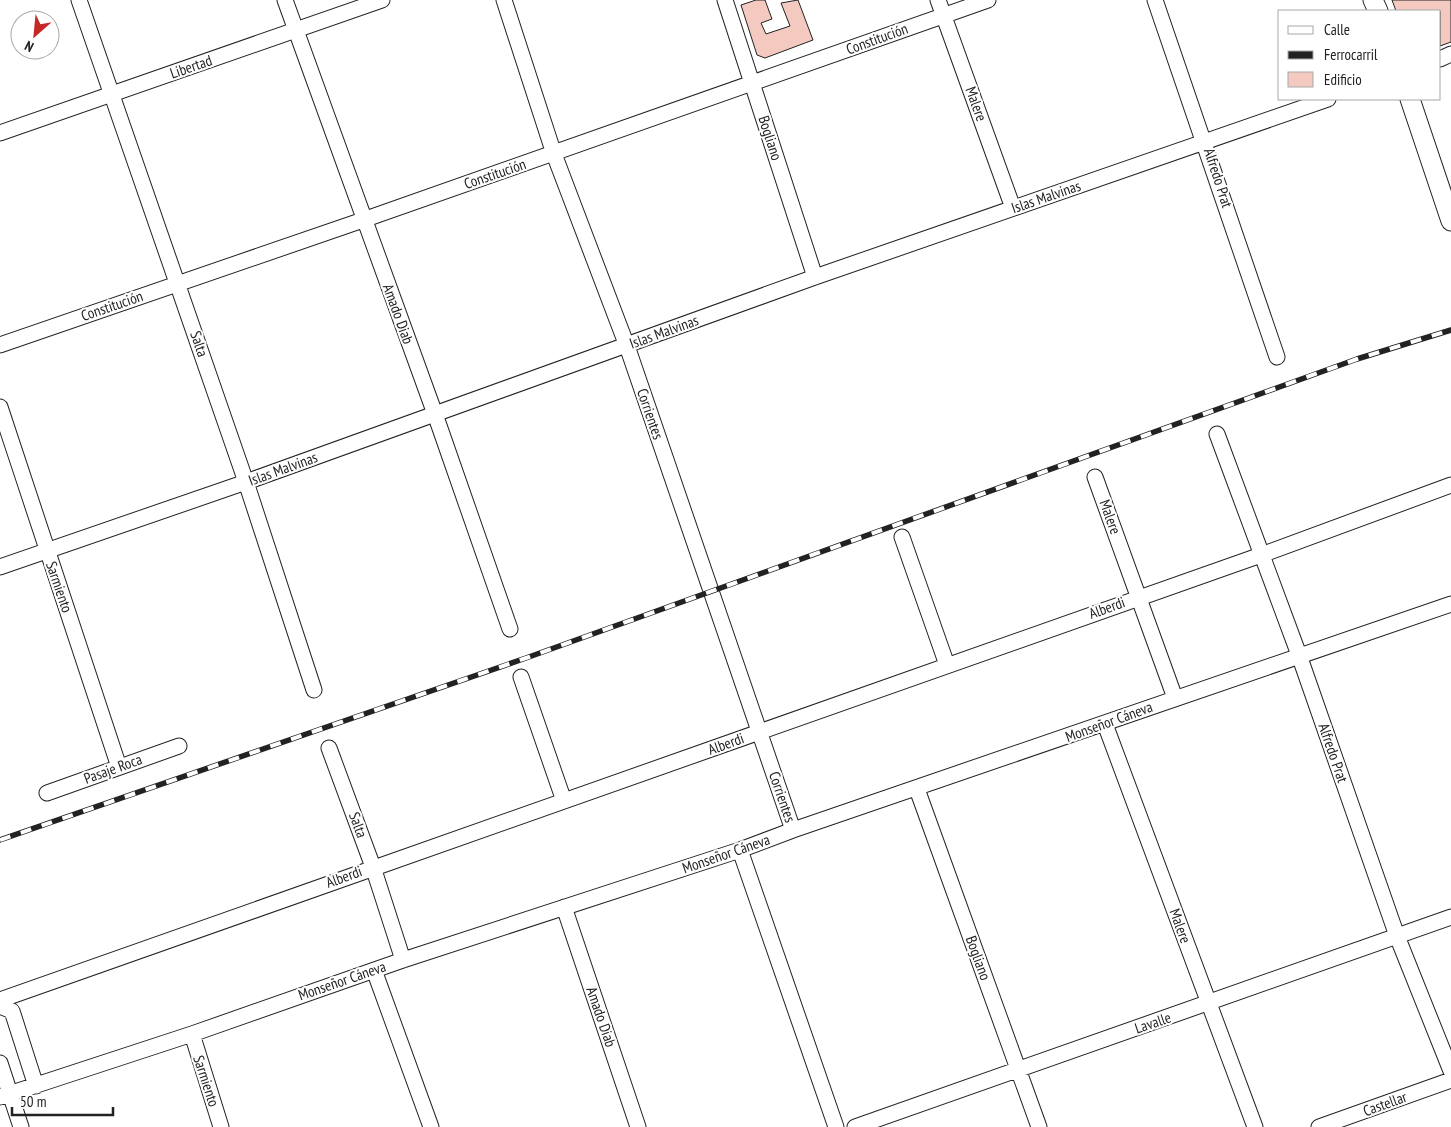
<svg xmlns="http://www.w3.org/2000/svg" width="1451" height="1127" viewBox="0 0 1451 1127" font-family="'PT Sans Narrow',sans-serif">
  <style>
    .building { fill: #f3c9c0; stroke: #222 }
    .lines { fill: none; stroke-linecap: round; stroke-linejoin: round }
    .minor-casing { stroke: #222; stroke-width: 17 }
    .major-casing { stroke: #222; stroke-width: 21 }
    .minor { stroke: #fff; stroke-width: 15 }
    .major { stroke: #fff; stroke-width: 19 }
    .rail-casing { stroke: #222; stroke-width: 5.5 }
    .rail { stroke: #fff; stroke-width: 4; stroke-dasharray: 11; stroke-linecap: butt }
    .labels { text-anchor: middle; stroke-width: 4; stroke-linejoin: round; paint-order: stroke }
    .street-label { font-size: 15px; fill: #222; stroke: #fff }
  </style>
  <rect width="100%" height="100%" fill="#fff"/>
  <path class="building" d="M 756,0 L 765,0 L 772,19 L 761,23 L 766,34 L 790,26 L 781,3 L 798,0 L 813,40 L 765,58 L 757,55 L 741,5 Z
    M 1392,0 L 1451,0 L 1451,42 L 1440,46 L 1440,11 L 1396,11 Z"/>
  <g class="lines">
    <defs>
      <path id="minor" d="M 79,0 L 246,482 L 314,690
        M 285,0 L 435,414 L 510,629
        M 504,0 L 554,154 L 627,346 L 793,830
        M 725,0 L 815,277
        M 938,0 L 1013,208
        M 1155,0 L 1277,357
        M 1440,59 L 1451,54
        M 0,133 L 382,0
        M 0,345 L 363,220 L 988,0
        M 0,407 L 119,767
        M 1217,434 L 1299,655 L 1397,936 L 1451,1071
        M 1095,477 L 1175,698
        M 902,537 L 947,665
        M 0,567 L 246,482 L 815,277 L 1328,99
        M 521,677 L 564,801
        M 1105,724 L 1255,1127
        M 329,748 L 373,867 L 403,960
        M 917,789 L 1039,1127
        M 47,793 L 179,746
        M 740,850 L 836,1127
        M 564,907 L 638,1127
        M 374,970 L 431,1127
        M 0,1000 L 1261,555 L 1451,485
        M 0,1006 L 12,1011 L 36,1086
        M 192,1034 L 221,1127
        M 0,1063 L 21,1127
        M 0,1097 L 192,1034 L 403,960 L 740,850 L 793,830 L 1451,604
        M 855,1127 L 1451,917
        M 1319,1127 L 1451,1080"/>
      <path id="major" d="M 1373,0 L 1378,11
        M 1410,99 L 1451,221"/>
    </defs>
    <use href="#minor" class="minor-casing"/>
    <use href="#major" class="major-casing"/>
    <use href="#minor" class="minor"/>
    <use href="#major" class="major"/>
    <defs>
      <path id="rail" d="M 0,840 L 526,658 L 1357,359 L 1451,330"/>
    </defs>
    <use href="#rail" class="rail-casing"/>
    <use href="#rail" class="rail"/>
  </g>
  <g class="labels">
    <g class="street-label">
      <text transform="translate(877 39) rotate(-20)" y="5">Constitución</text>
      <text transform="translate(191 67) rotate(-19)" y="5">Libertad</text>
      <text transform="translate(976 104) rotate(70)" y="5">Malere</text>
      <text transform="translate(770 138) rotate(72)" y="5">Bogliano</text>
      <text transform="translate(495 174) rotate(-19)" y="5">Constitución</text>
      <text transform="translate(1218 178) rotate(72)" y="5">Alfredo Prat</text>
      <text transform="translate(1046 197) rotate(-19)" y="5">Islas Malvinas</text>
      <text transform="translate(112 306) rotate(-19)" y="5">Constitución</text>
      <text transform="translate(398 314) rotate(70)" y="5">Amado Diab</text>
      <text transform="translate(664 332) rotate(-20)" y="5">Islas Malvinas</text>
      <text transform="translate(199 344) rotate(71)" y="5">Salta</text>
      <text transform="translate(650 414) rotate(71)" y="5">Corrientes</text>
      <text transform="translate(283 469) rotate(-20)" y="5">Islas Malvinas</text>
      <text transform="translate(1110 517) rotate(70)" y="5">Malere</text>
      <text transform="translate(59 587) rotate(71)" y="5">Sarmiento</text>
      <text transform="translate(1107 608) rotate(-20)" y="5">Alberdi</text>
      <text transform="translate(1109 722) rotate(-20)" y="5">Monseñor Cáneva</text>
      <text transform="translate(726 744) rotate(-20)" y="5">Alberdi</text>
      <text transform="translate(1333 753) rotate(71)" y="5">Alfredo Prat</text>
      <text transform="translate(113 769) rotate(-20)" y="5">Pasaje Roca</text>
      <text transform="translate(782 797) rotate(71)" y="5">Corrientes</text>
      <text transform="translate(358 825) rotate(70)" y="5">Salta</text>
      <text transform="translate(726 854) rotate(-19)" y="5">Monseñor Cáneva</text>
      <text transform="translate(344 877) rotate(-20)" y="5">Alberdi</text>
      <text transform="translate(1180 926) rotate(70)" y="5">Malere</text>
      <text transform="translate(978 958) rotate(70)" y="5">Bogliano</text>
      <text transform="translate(342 981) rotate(-19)" y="5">Monseñor Cáneva</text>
      <text transform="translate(601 1017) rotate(71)" y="5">Amado Diab</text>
      <text transform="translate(1153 1023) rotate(-19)" y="5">Lavalle</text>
      <text transform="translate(206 1081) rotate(72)" y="5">Sarmiento</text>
      <text transform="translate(1385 1104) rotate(-20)" y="5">Castellar</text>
    </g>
  </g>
  <rect x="1278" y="10" width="162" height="90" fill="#ffffff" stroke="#a7a7a7"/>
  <rect x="1288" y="26" width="25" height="8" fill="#ffffff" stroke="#a7a7a7"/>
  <text x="1324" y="35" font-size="15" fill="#222222">Calle</text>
  <rect x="1288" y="51" width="25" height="8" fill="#222222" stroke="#a7a7a7"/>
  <text x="1324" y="60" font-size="15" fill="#222222">Ferrocarril</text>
  <rect x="1288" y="72" width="25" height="15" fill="#f3c9c0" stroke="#a7a7a7"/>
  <text x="1324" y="85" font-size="15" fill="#222222">Edificio</text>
  <g transform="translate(35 35) rotate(207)"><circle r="24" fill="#ffffff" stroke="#a7a7a7"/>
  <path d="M0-4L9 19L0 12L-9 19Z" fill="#c62828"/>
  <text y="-8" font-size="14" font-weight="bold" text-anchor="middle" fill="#222222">N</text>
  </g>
  <path d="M12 1107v8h101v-8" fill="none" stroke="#222222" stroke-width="2.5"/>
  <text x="20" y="1107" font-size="15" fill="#222222" stroke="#ffffff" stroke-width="4" paint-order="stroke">50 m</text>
</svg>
